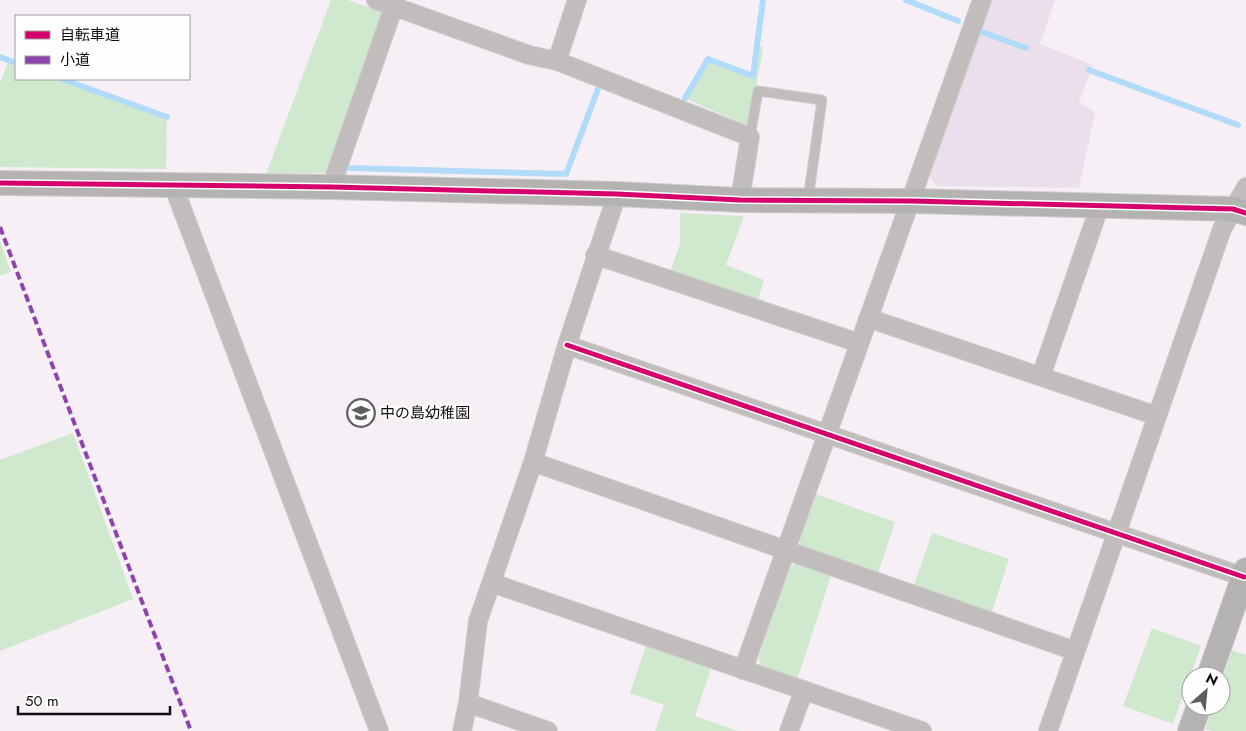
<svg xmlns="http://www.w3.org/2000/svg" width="1246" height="731" viewBox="0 0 1246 731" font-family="Jost,'Noto Sans JP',sans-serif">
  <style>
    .commercial { fill: #eadfeb }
    .green { fill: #d0e8cd }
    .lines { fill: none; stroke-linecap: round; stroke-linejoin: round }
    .stream { stroke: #b1dbf8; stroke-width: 6 }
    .lane-casing { stroke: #d1cdd1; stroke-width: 11 }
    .street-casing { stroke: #d1cdd1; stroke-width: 20 }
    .secondary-casing { stroke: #d1cdd1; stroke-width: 26 }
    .lane { stroke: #c0bdbc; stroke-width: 9 }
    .street { stroke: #c0bdbc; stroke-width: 18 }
    .secondary { stroke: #b5b3b2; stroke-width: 24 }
    .quiet { stroke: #8e44ad; stroke-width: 4; stroke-dasharray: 8 4; stroke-linecap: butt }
    .cycleway-casing { stroke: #fefefe; stroke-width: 8 }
    .cycleway { stroke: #d6006c; stroke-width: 5 }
    .labels { text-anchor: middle; stroke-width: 4.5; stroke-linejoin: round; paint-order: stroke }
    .poi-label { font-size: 15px; fill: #110d11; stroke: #fefefe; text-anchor: start }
  </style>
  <rect width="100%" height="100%" fill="#f6f0f6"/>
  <path class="commercial" d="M 992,0 L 1055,0 L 1040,44 L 1093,65 L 1079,102 L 1095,112 L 1079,188 L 936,186 L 928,175 Z"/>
  <path class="green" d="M 331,0 L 348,0 L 387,14 L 329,167 L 324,173 L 266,174 Z
    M 756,46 L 763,47 L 749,127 L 685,98 L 708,59 L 752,76 Z
    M 9,60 L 16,63 L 16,79 L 62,79 L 167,117 L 166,169 L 0,167 L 0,83 Z
    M 680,213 L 744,216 L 726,265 L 764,280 L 757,304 L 669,275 L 680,244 Z
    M 0,241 L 11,272 L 0,276 Z
    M 73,433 L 133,599 L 0,651 L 0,460 Z
    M 813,493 L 895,522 L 877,576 L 804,550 L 798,540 Z
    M 932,533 L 1009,559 L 991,615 L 913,588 Z
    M 800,561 L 832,573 L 797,680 L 765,670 L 758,659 L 789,568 Z
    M 1152,628 L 1201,646 L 1173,724 L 1123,706 Z
    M 646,646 L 711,669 L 695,716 L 738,731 L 655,731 L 664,705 L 630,693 Z
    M 1232,650 L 1246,655 L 1246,731 L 1212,731 L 1205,729 L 1213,706 L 1221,706 L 1221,683 Z"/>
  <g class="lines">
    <path class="stream" d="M 906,0 L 958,21
      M 982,32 L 1026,48
      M 0,57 L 16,63
      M 1089,70 L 1238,125
      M 62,79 L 167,117
      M 685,98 L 708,59 L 753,76 L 763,0
      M 350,168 L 566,174 L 598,89"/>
    <defs>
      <path id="lane" d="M 750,137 L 758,91 L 822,100 L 808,200"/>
      <path id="street" d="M 376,0 L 529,55 L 557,61 L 750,137 L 740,200
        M 557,61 L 577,0
        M 173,185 L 379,731
        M 331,187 L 396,0
        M 595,255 L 859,343
        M 868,318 L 1157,416
        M 567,345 L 1244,577
        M 1041,376 L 1100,205
        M 533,462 L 1075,651
        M 492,583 L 922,731
        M 743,670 L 982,0
        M 468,703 L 548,731
        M 462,731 L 468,703 L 478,621 L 533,462 L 567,345 L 617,194
        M 789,731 L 804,690
        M 1048,731 L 1222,229 L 1246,187"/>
      <path id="secondary" d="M 0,183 L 331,187 L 617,194 L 740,200 L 911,201 L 1233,209 L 1246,213
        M 1209,676 L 1246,570
        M 1190,731 L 1199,706"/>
    </defs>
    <use href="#lane" class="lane-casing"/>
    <use href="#street" class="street-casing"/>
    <use href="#secondary" class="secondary-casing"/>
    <use href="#lane" class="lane"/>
    <use href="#street" class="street"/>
    <use href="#secondary" class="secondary"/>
    <path class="quiet" d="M 0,227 L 191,731"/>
    <defs>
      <path id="cycleway" d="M 0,183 L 331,187 L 617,194 L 740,200 L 911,201 L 1233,209 L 1246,213
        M 567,345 L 1244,577"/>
    </defs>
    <use href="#cycleway" class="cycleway-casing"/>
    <use href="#cycleway" class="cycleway"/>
  </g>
  <defs>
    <symbol id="school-ring" viewBox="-11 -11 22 22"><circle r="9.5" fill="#fefefe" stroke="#615c61" stroke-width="1.5"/><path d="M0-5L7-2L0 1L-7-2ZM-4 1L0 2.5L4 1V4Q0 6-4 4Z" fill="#615c61"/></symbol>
  </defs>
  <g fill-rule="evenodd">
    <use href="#school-ring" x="345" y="397" width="32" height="32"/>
  </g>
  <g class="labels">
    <g class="poi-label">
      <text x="380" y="418">中の島幼稚園</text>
    </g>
  </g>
  <rect x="15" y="15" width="175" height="65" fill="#fefefe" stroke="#9f9e9f"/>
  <rect x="25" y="31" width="25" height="8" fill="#d6006c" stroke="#9f9e9f"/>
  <text x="60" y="40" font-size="15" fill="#110d11">自転車道</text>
  <rect x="25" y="56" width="25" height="8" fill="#8e44ad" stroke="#9f9e9f"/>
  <text x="60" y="65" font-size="15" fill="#110d11">小道</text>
  <g transform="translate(1206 691) rotate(27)"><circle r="24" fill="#fefefe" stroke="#9f9e9f"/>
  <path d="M0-4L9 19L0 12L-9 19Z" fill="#615c61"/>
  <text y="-8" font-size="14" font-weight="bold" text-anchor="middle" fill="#110d11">N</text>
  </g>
  <path d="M18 706v8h152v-8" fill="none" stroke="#110d11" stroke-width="2.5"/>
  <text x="25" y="706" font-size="15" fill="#110d11" stroke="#fefefe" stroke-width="4" paint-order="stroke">50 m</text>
</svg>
